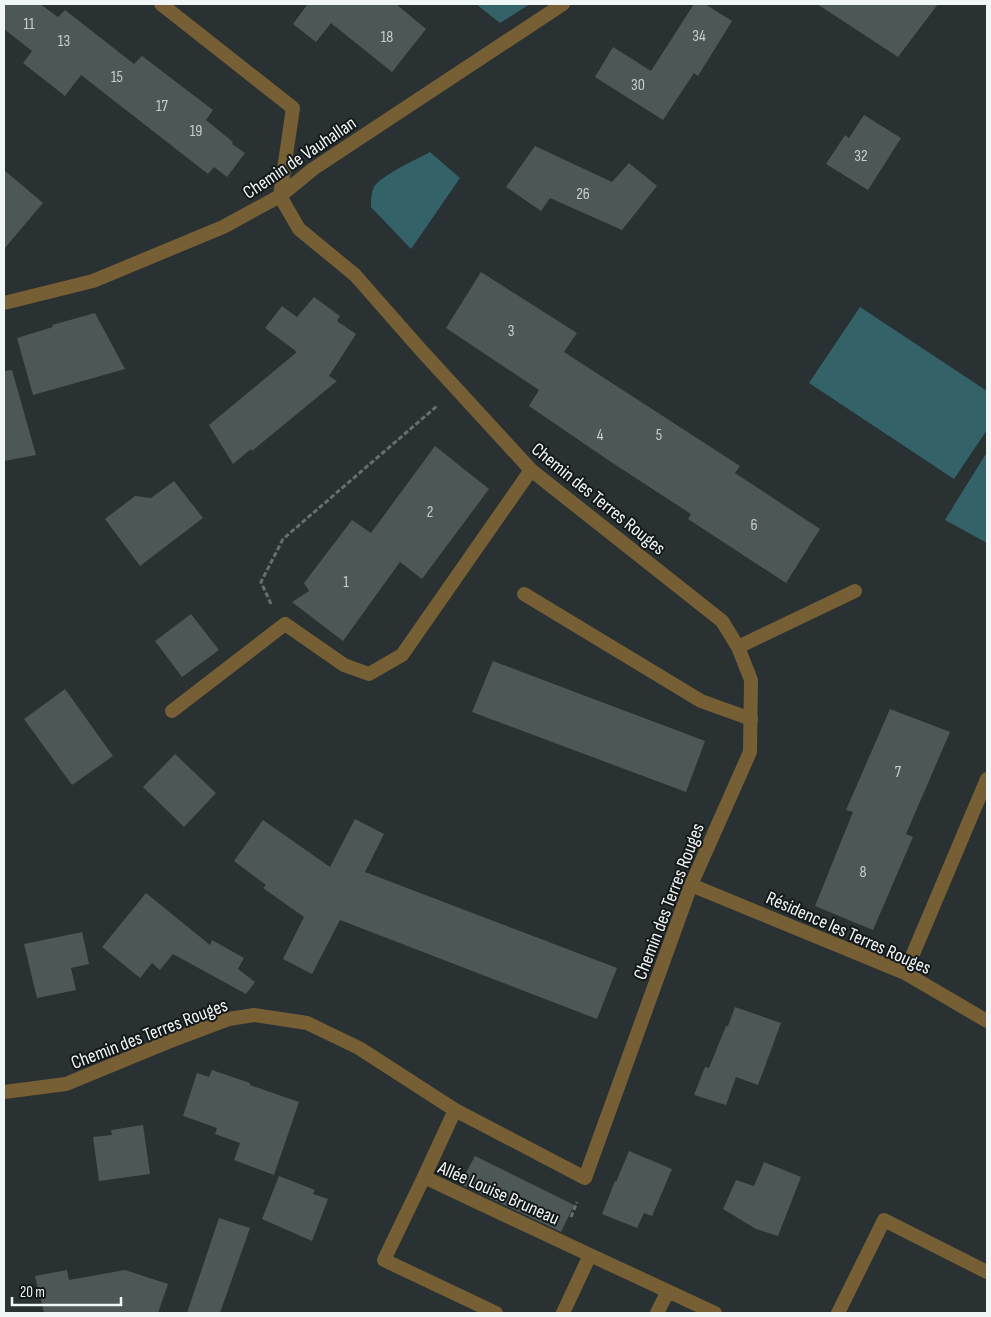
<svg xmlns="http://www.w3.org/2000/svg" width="991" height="1317" viewBox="0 0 991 1317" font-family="'Sofia Sans Condensed',sans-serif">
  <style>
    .green { fill: #336268 }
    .building { fill: #4e5758 }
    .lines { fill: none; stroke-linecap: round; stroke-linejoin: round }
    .path { stroke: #676e6f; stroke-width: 3; stroke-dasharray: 5 2.5; stroke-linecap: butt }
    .service { stroke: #765e35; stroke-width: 14 }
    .minor { stroke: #765e35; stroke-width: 14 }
    .labels { text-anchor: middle; stroke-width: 4; stroke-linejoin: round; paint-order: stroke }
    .number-label { font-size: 16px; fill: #c8cece }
    .street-label { font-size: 19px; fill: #f0f5f6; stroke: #141819 }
  </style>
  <rect width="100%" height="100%" fill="#293132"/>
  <path class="green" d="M 476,4 L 530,4 L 500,23 Z
    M 430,152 L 460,178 L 411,249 L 371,207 C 371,201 371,193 374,187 C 380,176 417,159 430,152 Z
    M 860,307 L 987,391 L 987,430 L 954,479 L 809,383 Z
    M 987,452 L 987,543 L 945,520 Z"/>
  <path class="building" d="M 4,4 L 40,4 L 58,17 L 65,10 L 134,64 L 142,56 L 213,110 L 206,120 L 233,142 L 232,144 L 245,153 L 227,177 L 214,167 L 208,174 L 81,75 L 65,96 L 23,63 L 32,51 L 4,29 Z
    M 306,4 L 396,4 L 426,29 L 392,72 L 331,23 L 316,42 L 293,24 L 307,5 Z
    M 694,4 L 705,4 L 732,21 L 698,76 L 694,73 L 663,120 L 595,77 L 613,47 L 651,71 Z
    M 817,4 L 938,4 L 898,57 Z
    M 864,115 L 901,138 L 868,190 L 826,164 L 845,135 L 849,138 Z
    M 535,146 L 612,182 L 629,163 L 657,186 L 622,230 L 550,198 L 541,211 L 506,187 Z
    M 4,170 L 43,203 L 4,249 Z
    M 481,272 L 577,333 L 564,352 L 740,466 L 735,473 L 820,529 L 786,583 L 688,519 L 691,514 L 611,462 L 529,406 L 539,390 L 446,328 Z
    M 314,297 L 340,316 L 337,321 L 356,334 L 329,376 L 337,381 L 252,451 L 251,449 L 233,464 L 209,425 L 297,352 L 265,328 L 282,306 L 297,317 Z
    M 95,313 L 125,369 L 33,395 L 17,338 L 53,327 L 52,325 Z
    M 12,370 L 36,455 L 4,461 L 4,371 Z
    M 435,446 L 489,489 L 422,579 L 400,562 L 343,641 L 292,602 L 309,591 L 304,583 L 352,520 L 371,533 Z
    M 174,481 L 203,518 L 140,566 L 105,519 L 135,496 L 151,498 Z
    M 191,614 L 219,650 L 182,677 L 155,641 Z
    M 493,661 L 705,741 L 686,792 L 472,712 Z
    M 65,689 L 113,756 L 72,785 L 24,719 Z
    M 890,709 L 950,732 L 906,834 L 913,837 L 873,930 L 815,906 L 853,812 L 846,810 Z
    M 175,754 L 216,793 L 184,827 L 143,787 Z
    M 355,819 L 384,834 L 365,872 L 617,968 L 597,1019 L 340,920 L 312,974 L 283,959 L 304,917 L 263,888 L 266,885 L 234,861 L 263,820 L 330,867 Z
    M 146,893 L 210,945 L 212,940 L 244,958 L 238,969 L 255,982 L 246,994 L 173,954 L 160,970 L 152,963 L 140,978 L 102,947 Z
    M 82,932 L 89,964 L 71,968 L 76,990 L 37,998 L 24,944 Z
    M 735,1007 L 781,1023 L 758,1085 L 736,1077 L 726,1105 L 694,1095 L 705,1067 L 709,1068 L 726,1026 L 728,1026 Z
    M 212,1070 L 250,1083 L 250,1085 L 299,1102 L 274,1175 L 234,1160 L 240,1143 L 215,1134 L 217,1128 L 183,1116 L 197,1073 L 209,1077 Z
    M 143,1125 L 150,1174 L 99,1181 L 93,1137 L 112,1135 L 111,1130 Z
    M 629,1151 L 672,1169 L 652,1216 L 644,1213 L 637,1228 L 602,1214 L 615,1181 L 616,1182 Z
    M 475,1156 L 574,1205 L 561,1232 L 460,1184 Z
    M 764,1162 L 801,1177 L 778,1236 L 756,1229 L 723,1209 L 736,1180 L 754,1186 Z
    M 279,1176 L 315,1190 L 313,1194 L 328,1199 L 312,1241 L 262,1219 Z
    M 219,1218 L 250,1228 L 220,1313 L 187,1313 Z
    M 67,1270 L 69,1280 L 125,1270 L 168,1284 L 158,1313 L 44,1313 L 35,1276 Z"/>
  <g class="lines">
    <path class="path" d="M 271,604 L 261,582 L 283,539 L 437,406
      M 571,1217 L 577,1202"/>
    <path class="service" d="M 524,594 L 701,701 L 751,719
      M 738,647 L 855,591"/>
    <path class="minor" d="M 4,303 L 93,281 L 223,227 L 280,196 L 313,169 L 563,4
      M 172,711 L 285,624 L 344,665 L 369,674 L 402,655 L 531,470
      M 691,885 L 905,973 L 987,1021
      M 905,973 L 987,779
      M 4,1092 L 66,1084 L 168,1042 L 229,1019 L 254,1015 L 307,1023 L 359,1048 L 455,1110 L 585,1178 L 691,885 L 750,752 L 751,680 L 738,647 L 722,621 L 531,470 L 420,349 L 355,275 L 299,229 L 280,196 L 293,108 L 161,4
      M 424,1177 L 455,1110
      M 496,1313 L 384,1260 L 424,1177 L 590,1255
      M 563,1313 L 590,1255 L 715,1313
      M 657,1313 L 668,1291
      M 838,1313 L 884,1220 L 987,1272"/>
  </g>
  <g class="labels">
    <g class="number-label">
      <text x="29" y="29">11</text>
      <text x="699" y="41">34</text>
      <text x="387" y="42">18</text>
      <text x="64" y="46">13</text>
      <text x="117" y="82">15</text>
      <text x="638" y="90">30</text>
      <text x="162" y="111">17</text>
      <text x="196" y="136">19</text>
      <text x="861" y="161">32</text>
      <text x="583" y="199">26</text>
      <text x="511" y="336">3</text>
      <text x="600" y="440">4</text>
      <text x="659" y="440">5</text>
      <text x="430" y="517">2</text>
      <text x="754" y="530">6</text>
      <text x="346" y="587">1</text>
      <text x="898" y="777">7</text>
      <text x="863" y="877">8</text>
    </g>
    <g class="street-label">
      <text transform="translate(299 157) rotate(-34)" y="7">Chemin de Vauhallan</text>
      <text transform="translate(599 498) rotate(39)" y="7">Chemin des Terres Rouges</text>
      <text transform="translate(668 901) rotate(-69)" y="7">Chemin des Terres Rouges</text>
      <text transform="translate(849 932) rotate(24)" y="7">Résidence les Terres Rouges</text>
      <text transform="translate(149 1033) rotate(-21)" y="7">Chemin des Terres Rouges</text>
      <text transform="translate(499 1192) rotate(24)" y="7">Allée Louise Bruneau</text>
    </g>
  </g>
  <rect width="991" height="1317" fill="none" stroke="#f0f5f6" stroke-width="10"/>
  <path d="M12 1297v8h109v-8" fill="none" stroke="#f0f5f6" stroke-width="2.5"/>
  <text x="20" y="1297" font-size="15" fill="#f0f5f6" stroke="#141819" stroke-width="4" paint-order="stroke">20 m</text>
</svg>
